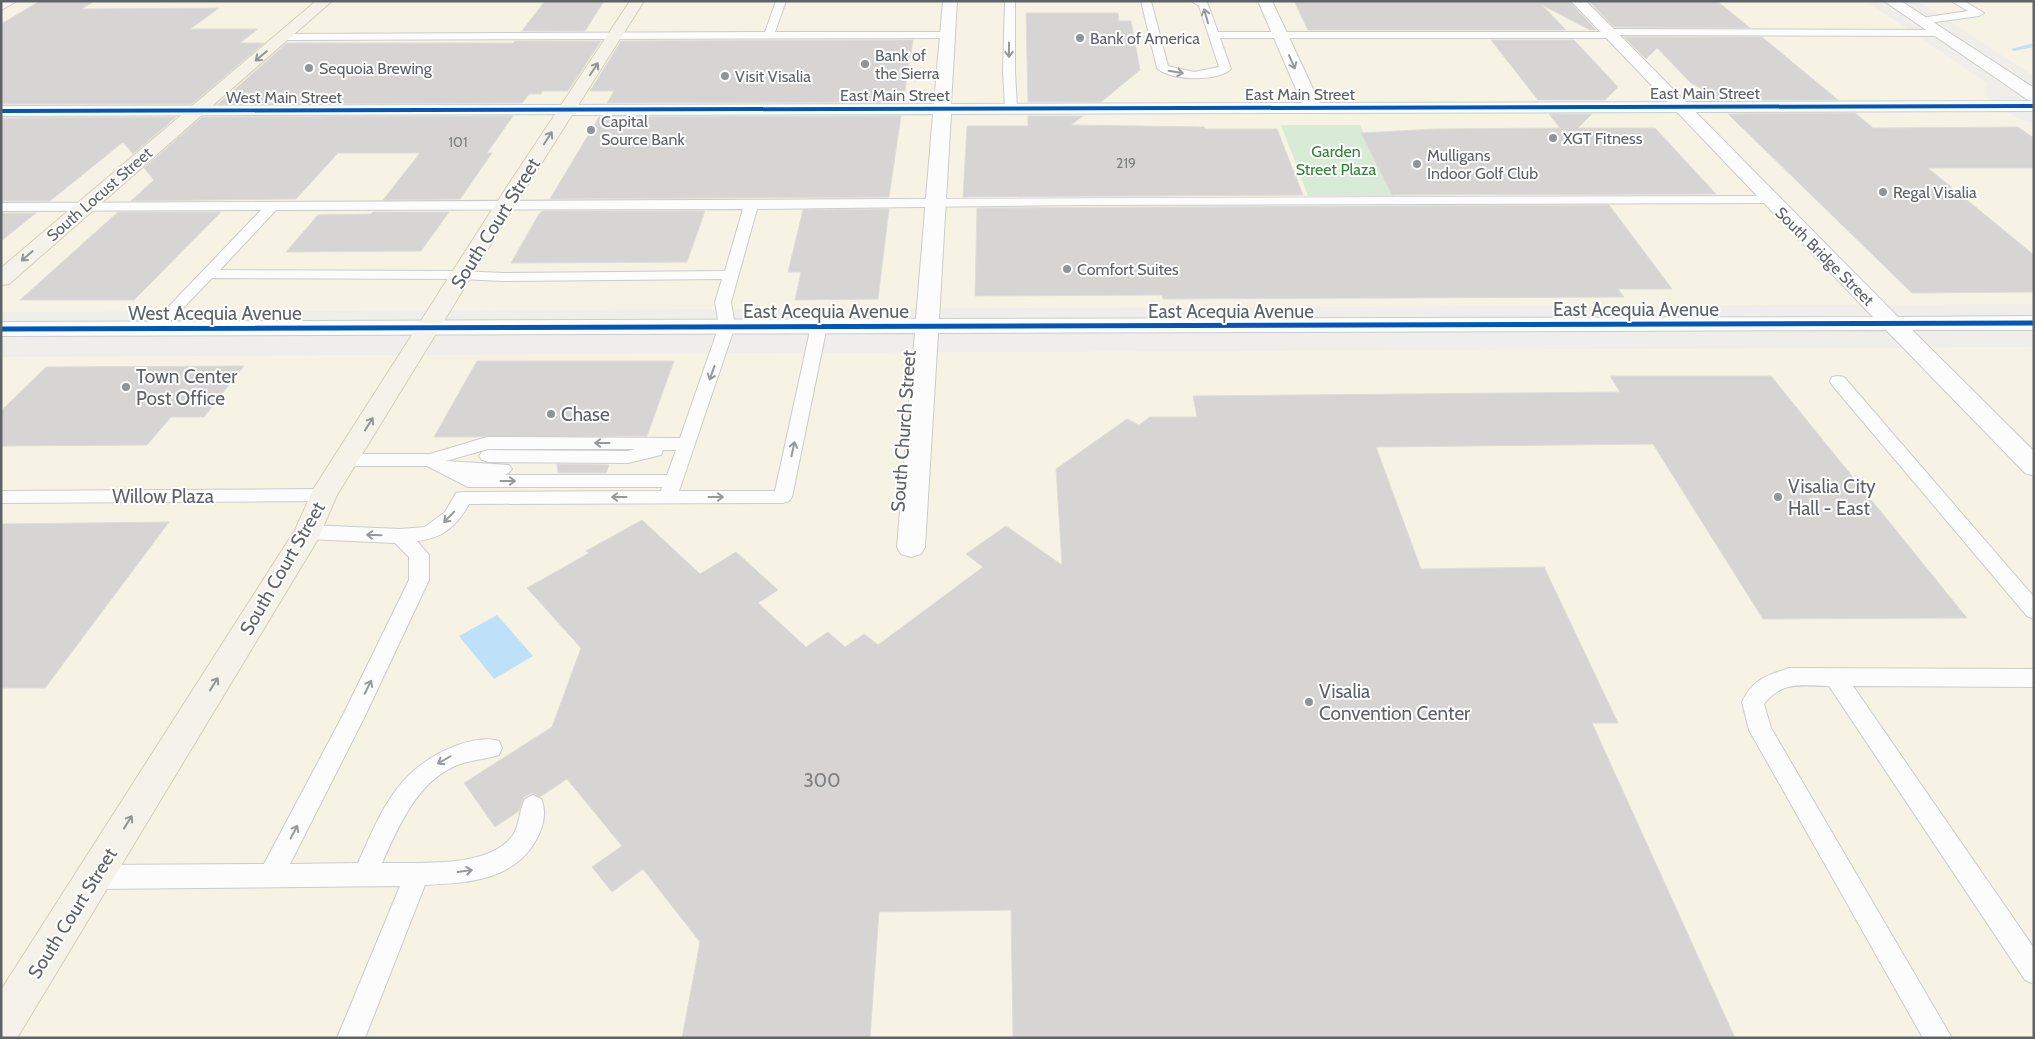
<svg xmlns="http://www.w3.org/2000/svg" width="2035" height="1039" viewBox="0 0 2035 1039" font-family="Cabin,sans-serif">
  <style>
    .commercial { fill: #f7f3e4 }
    .green { fill: #d8ebd6 }
    .water { fill: #bfe0f9 }
    .lines { fill: none; stroke-linecap: round; stroke-linejoin: round }
    .stream { fill: #bfe0f9; fill-rule: evenodd }
    .building { fill: #d6d5d3; stroke: #deddd9 }
    .service-casing { stroke: #cbcccc; stroke-width: 2 }
    .minor-casing { stroke: #cbcccc; stroke-width: 2 }
    .tertiary-casing { stroke: #cbcccc; stroke-width: 2 }
    .primary-casing { stroke: #d7ceb8; stroke-width: 2 }
    .service { fill: #fdfcfc; fill-rule: evenodd }
    .minor { fill: #fdfcfc; fill-rule: evenodd }
    .tertiary { fill: #fdfcfc; fill-rule: evenodd }
    .primary { fill: #f4f2e9; fill-rule: evenodd }
    .cycleway-far1-casing { stroke: #fff; stroke-width: 5.5 }
    .cycleway-casing { stroke: #fff; stroke-width: 8 }
    .cycleway-far1 { stroke: #0057b8; stroke-width: 4 }
    .cycleway { stroke: #0057b8; stroke-width: 5 }
    .oneway { stroke: #96999c }
    .oneway2 { stroke: #939595 }
    .poi-dot { fill: #919496; stroke: #fff; stroke-width: 2 }
    .labels { text-anchor: middle; stroke-width: 4; stroke-linejoin: round; paint-order: stroke }
    .far-number-label { font-size: 14px; fill: #7e8184 }
    .far-poi-label { font-size: 16px; fill: #5f6368; stroke: #fff; text-anchor: start }
    .far-street-label { font-size: 16px; fill: #5f6368; stroke: #fff }
    .far-park-label { font-size: 16px; fill: #348238; stroke: #fff }
    .street-label { font-size: 19px; fill: #5f6368; stroke: #fff }
    .poi-label { font-size: 19px; fill: #5f6368; stroke: #fff; text-anchor: start }
    .near-number-label { font-size: 19px; fill: #7e8184 }
  </style>
  <rect width="100%" height="100%" fill="#efeeea"/>
  <path class="commercial" d="M 1,1 L 1866,1 L 1987,83 L 1983,95 L 2018,119 L 2034,123 L 2034,304 L 1,312 Z
    M 1918,1 L 2034,1 L 2034,76 Z
    M 2034,347 L 2034,1038 L 1,1038 L 1,357 Z"/>
  <path class="green" d="M 1281,125 L 1360,125 L 1394,196 L 1308,196 Z"/>
  <path class="water" d="M 497,615 L 533,656 L 494,679 L 459,636 Z"/>
  <g class="lines">
    <path class="stream" d="M 2034,43 L 2034,47 L 2014,51 L 2011,49 Z"/>
  </g>
  <path class="building" d="M 40,1 L 94,1 L 82,9 L 219,8 L 190,29 L 258,29 L 240,43 L 264,43 L 192,104 L 1,104 L 1,24 Z
    M 545,1 L 604,1 L 585,31 L 522,31 Z
    M 1294,1 L 1569,1 L 1596,30 L 1590,30 L 1542,5 L 1566,30 L 1308,30 Z
    M 1589,1 L 1717,1 L 1750,28 L 1614,27 Z
    M 1026,13 L 1118,13 L 1119,21 L 1131,21 L 1140,70 L 1101,102 L 1028,102 Z
    M 1624,37 L 1762,37 L 1838,100 L 1714,100 L 1702,89 L 1691,83 L 1657,48 L 1646,59 Z
    M 913,40 L 903,102 L 607,103 L 614,91 L 590,91 L 621,41 Z
    M 1491,40 L 1574,40 L 1618,87 L 1605,100 L 1538,100 Z
    M 515,41 L 601,41 L 568,91 L 542,91 L 541,94 L 529,94 L 522,103 L 218,104 L 287,43 L 513,43 Z
    M 1855,113 L 1873,128 L 2018,127 L 2034,138 L 2034,168 L 1928,168 L 2034,255 L 2034,292 L 1912,293 L 1728,114 Z
    M 1549,114 L 1592,114 L 1578,128 L 1655,128 L 1716,194 L 1392,195 L 1361,133 L 1435,129 L 1560,128 Z
    M 513,116 L 487,153 L 492,153 L 460,199 L 383,200 L 420,153 L 338,153 L 296,199 L 131,201 L 154,180 L 144,168 L 202,117 Z
    M 901,116 L 889,197 L 550,199 L 599,117 Z
    M 1028,116 L 1083,116 L 1071,125 L 1204,127 L 1205,129 L 1277,129 L 1303,195 L 963,197 L 967,126 L 1028,126 Z
    M 176,117 L 133,154 L 123,142 L 50,201 L 1,201 L 1,118 Z
    M 1609,205 L 1672,289 L 1618,289 L 1624,297 L 1163,299 L 1162,295 L 975,296 L 977,208 Z
    M 889,209 L 878,299 L 795,300 L 801,272 L 788,272 L 803,210 Z
    M 543,211 L 705,211 L 687,262 L 511,263 L 539,214 Z
    M 118,212 L 221,212 L 134,300 L 20,300 Z
    M 373,212 L 449,212 L 421,251 L 286,252 L 318,215 L 371,214 Z
    M 1,213 L 36,213 L 1,241 Z
    M 477,361 L 674,361 L 647,436 L 434,437 Z
    M 244,366 L 204,417 L 171,417 L 147,445 L 1,446 L 1,411 L 46,367 Z
    M 1610,376 L 1771,376 L 1967,618 L 1763,619 L 1653,444 L 1376,447 L 1421,569 L 1544,567 L 1618,723 L 1592,723 L 1735,1038 L 1013,1038 L 1011,910 L 879,912 L 870,1038 L 682,1038 L 700,942 L 643,869 L 612,892 L 592,867 L 622,846 L 567,779 L 540,797 L 532,793 L 524,797 L 519,811 L 495,827 L 464,783 L 552,727 L 581,648 L 527,588 L 589,553 L 586,551 L 642,520 L 700,574 L 736,552 L 778,590 L 758,603 L 806,647 L 828,632 L 845,647 L 864,634 L 878,645 L 983,567 L 966,554 L 1006,526 L 1062,565 L 1056,469 L 1127,419 L 1139,425 L 1150,417 L 1197,417 L 1193,396 L 1620,392 Z
    M 557,464 L 609,465 L 606,473 L 558,473 Z
    M 169,522 L 45,688 L 1,688 L 1,524 Z"/>
  <g class="lines">
    <defs>
      <path id="service" d="M 776,1 L 786,1 L 775,32 L 948,32 L 953,35 L 948,38 L 284,40 L 279,37 L 284,34 L 765,32 Z
        M 1005,1 L 1015,1 L 1015,71 L 1017,109 L 1011,113 L 1005,109 L 1003,71 Z
        M 1141,1 L 1151,1 L 1168,66 L 1194,72 L 1219,67 L 1199,6 L 1191,1 L 1207,2 L 1218,32 L 1603,32 L 1608,29 L 1940,30 L 1945,33 L 1940,36 L 1616,35 L 1611,38 L 1220,38 L 1231,69 C 1218,82 1170,81 1157,68 Z
        M 1951,1 L 1964,1 L 1984,13 L 1979,16 L 1921,24 L 1916,21 L 1921,18 L 1968,11 Z
        M 1770,196 L 1777,200 L 1775,203 L 1080,205 L 757,209 L 731,302 L 735,326 L 679,491 L 775,491 L 811,326 L 814,323 L 824,323 L 827,326 L 792,497 L 789,501 L 783,503 L 469,504 C 456,527 443,538 417,541 L 429,555 L 429,580 L 364,718 L 290,864 L 358,863 C 382,809 398,767 458,745 C 470,741 487,737 499,741 L 502,748 L 499,755 C 483,760 466,760 451,768 C 415,786 398,828 382,863 C 420,862 489,869 513,835 C 520,824 519,810 525,799 L 533,795 L 541,799 C 546,809 544,822 540,832 C 519,880 471,883 425,885 L 365,1038 L 337,1038 L 400,886 L 94,889 L 85,885 L 82,877 L 85,869 L 94,865 L 264,864 L 344,713 L 409,580 L 409,557 L 395,543 L 308,539 L 301,537 L 299,532 L 301,527 L 308,525 L 400,529 L 425,527 L 445,512 L 456,493 L 463,492 L 661,491 L 662,487 L 468,487 L 427,466 L 347,466 L 341,464 L 338,460 L 341,456 L 347,454 L 430,454 L 487,437 L 680,438 L 719,326 L 715,302 L 722,279 L 503,281 L 461,279 L 212,278 L 161,331 L 151,331 L 148,328 L 151,325 L 261,210 L 1,211 L 1,203 C 591,201 1180,197 1770,196 ZM 743,209 L 725,271 L 503,273 L 461,271 L 220,270 L 276,210 ZM 488,449 L 635,449 L 628,451 L 488,450 L 482,452 L 479,456 L 482,460 L 488,462 L 628,463 L 661,455 L 663,450 L 676,450 L 667,475 L 504,475 L 509,473 L 512,469 L 509,465 L 446,461 Z
        M 1838,376 L 1844,377 L 2034,597 L 2034,619 L 2027,616 L 1832,385 L 1830,381 L 1832,377 Z
        M 324,489 L 330,491 L 333,495 L 330,499 L 324,501 L 1,503 L 1,491 Z
        M 1789,668 L 2034,669 L 2034,687 L 1853,686 L 2034,948 L 2034,984 L 2025,980 L 1829,686 C 1802,686 1783,680 1764,704 L 1771,728 L 1952,1038 L 1923,1038 L 1749,730 L 1742,702 C 1753,679 1766,676 1789,668 Z"/>
      <path id="minor" d="M 1,1 L 17,1 L 1,10 Z
        M 943,1 L 957,1 L 951,104 L 1302,103 L 1258,1 L 1272,1 L 1322,108 L 1319,112 L 1313,113 L 951,114 L 939,319 L 1873,317 L 1571,1 L 1586,1 L 1898,317 L 2034,316 L 2034,330 L 1912,330 L 2034,451 L 2034,476 L 2025,473 L 1886,330 L 938,333 L 925,547 L 921,554 L 911,557 L 901,554 L 897,547 L 915,333 L 1,336 L 1,322 L 916,319 L 933,114 L 567,115 L 561,114 L 558,110 L 561,106 L 567,105 L 934,104 Z"/>
      <path id="tertiary" d="M 1884,1 L 1901,1 L 2034,88 L 2034,111 L 1313,113 L 1307,112 L 1304,108 L 1307,104 L 1313,103 L 2033,101 L 2028,100 Z
        M 567,105 L 573,106 L 576,110 L 573,114 L 1,116 L 1,106 Z"/>
      <path id="primary" d="M 316,1 L 332,1 L 9,284 L 1,285 L 1,268 Z
        M 630,1 L 644,1 L 515,205 L 337,495 L 318,539 L 17,1038 L 1,1038 L 1,990 L 295,530 L 314,488 L 495,205 Z"/>
    </defs>
    <use href="#service" class="service-casing"/>
    <use href="#minor" class="minor-casing"/>
    <use href="#tertiary" class="tertiary-casing"/>
    <use href="#primary" class="primary-casing"/>
    <use href="#service" class="service"/>
    <use href="#minor" class="minor"/>
    <use href="#tertiary" class="tertiary"/>
    <use href="#primary" class="primary"/>
    <defs>
      <path id="cycleway-far1" d="M 1,111 L 2034,106"/>
      <path id="cycleway" d="M 1,329 L 2034,323"/>
    </defs>
    <use href="#cycleway-far1" class="cycleway-far1-casing"/>
    <use href="#cycleway" class="cycleway-casing"/>
    <use href="#cycleway-far1" class="cycleway-far1"/>
    <use href="#cycleway" class="cycleway"/>
  </g>
  <defs><path id="oneway-shaft" d="M-6 0H5M1.5-3L5.5 0L1.5 3" fill="none" stroke-width="1.6" stroke-linecap="round" stroke-linejoin="round" transform="scale(1.25)"/></defs>
  <g class="oneway">
    <use href="#oneway-shaft" transform="translate(1206 16) rotate(-106)"/>
    <use href="#oneway-shaft" transform="translate(1009 50) rotate(90)"/>
    <use href="#oneway-shaft" transform="translate(1292 62) rotate(66)"/>
    <use href="#oneway-shaft" transform="translate(1176 72) rotate(10)"/>
    <use href="#oneway-shaft" transform="translate(712 373) rotate(110)"/>
    <use href="#oneway-shaft" transform="translate(602 443) rotate(180)"/>
    <use href="#oneway-shaft" transform="translate(793 449) rotate(-78)"/>
    <use href="#oneway-shaft" transform="translate(508 481)"/>
    <use href="#oneway-shaft" transform="translate(619 497) rotate(180)"/>
    <use href="#oneway-shaft" transform="translate(716 497)"/>
    <use href="#oneway-shaft" transform="translate(449 517) rotate(134)"/>
    <use href="#oneway-shaft" transform="translate(374 535) rotate(-178)"/>
    <use href="#oneway-shaft" transform="translate(368 687) rotate(-64)"/>
    <use href="#oneway-shaft" transform="translate(444 760) rotate(150)"/>
    <use href="#oneway-shaft" transform="translate(294 832) rotate(-62)"/>
    <use href="#oneway-shaft" transform="translate(465 871) rotate(-8)"/>
  </g>
  <g class="oneway2">
    <use href="#oneway-shaft" transform="translate(261 56) rotate(140)"/>
    <use href="#oneway-shaft" transform="translate(594 69) rotate(-56)"/>
    <use href="#oneway-shaft" transform="translate(548 138) rotate(-57)"/>
    <use href="#oneway-shaft" transform="translate(27 256) rotate(139)"/>
    <use href="#oneway-shaft" transform="translate(369 424) rotate(-58)"/>
    <use href="#oneway-shaft" transform="translate(214 684) rotate(-58)"/>
    <use href="#oneway-shaft" transform="translate(128 822) rotate(-58)"/>
  </g>
  <g class="poi-dot">
    <circle cx="1080" cy="38" r="5"/>
    <circle cx="865" cy="64" r="5"/>
    <circle cx="309" cy="68" r="5"/>
    <circle cx="725" cy="76" r="5"/>
    <circle cx="591" cy="130" r="5"/>
    <circle cx="1553" cy="138" r="5"/>
    <circle cx="1417" cy="164" r="5"/>
    <circle cx="1883" cy="192" r="5"/>
    <circle cx="1067" cy="269" r="5"/>
    <circle cx="126" cy="387" r="5"/>
    <circle cx="551" cy="414" r="5"/>
    <circle cx="1778" cy="497" r="5"/>
    <circle cx="1309" cy="702" r="5"/>
  </g>
  <g class="labels">
    <g class="far-number-label">
      <text x="458" y="147">101</text>
      <text x="1126" y="168">219</text>
    </g>
    <g class="far-poi-label">
      <text x="1090" y="44">Bank of America</text>
      <text x="875" y="61">Bank of<tspan x="875" dy="18">the Sierra</tspan></text>
      <text x="319" y="74">Sequoia Brewing</text>
      <text x="735" y="82">Visit Visalia</text>
      <text x="601" y="127">Capital<tspan x="601" dy="18">Source Bank</tspan></text>
      <text x="1563" y="144">XGT Fitness</text>
      <text x="1427" y="161">Mulligans<tspan x="1427" dy="18">Indoor Golf Club</tspan></text>
      <text x="1893" y="198">Regal Visalia</text>
      <text x="1077" y="275">Comfort Suites</text>
    </g>
    <g class="far-street-label">
      <text x="1705" y="99">East Main Street</text>
      <text x="1300" y="100">East Main Street</text>
      <text x="895" y="101">East Main Street</text>
      <text x="284" y="103">West Main Street</text>
      <text transform="translate(99 194) rotate(-41)" y="6">South Locust Street</text>
      <text transform="translate(1825 256) rotate(45)" y="6">South Bridge Street</text>
    </g>
    <g class="far-park-label">
      <text x="1336" y="157">Garden<tspan x="1336" dy="18">Street Plaza</tspan></text>
    </g>
    <g class="street-label">
      <text transform="translate(495 223) rotate(-58)" y="7">South Court Street</text>
      <text x="1636" y="316">East Acequia Avenue</text>
      <text x="826" y="318">East Acequia Avenue</text>
      <text x="1231" y="318">East Acequia Avenue</text>
      <text x="215" y="320">West Acequia Avenue</text>
      <text transform="translate(903 431) rotate(-86)" y="7">South Church Street</text>
      <text x="163" y="503">Willow Plaza</text>
      <text transform="translate(282 568) rotate(-60)" y="7">South Court Street</text>
      <text transform="translate(72 913) rotate(-58)" y="7">South Court Street</text>
    </g>
    <g class="poi-label">
      <text x="136" y="383">Town Center<tspan x="136" dy="22">Post Office</tspan></text>
      <text x="561" y="421">Chase</text>
      <text x="1788" y="493">Visalia City<tspan x="1788" dy="22">Hall - East</tspan></text>
      <text x="1319" y="698">Visalia<tspan x="1319" dy="22">Convention Center</tspan></text>
    </g>
    <g class="near-number-label">
      <text x="822" y="787">300</text>
    </g>
  </g>
  <rect width="2035" height="1039" fill="none" stroke="#5f6368" stroke-width="5"/>
</svg>
